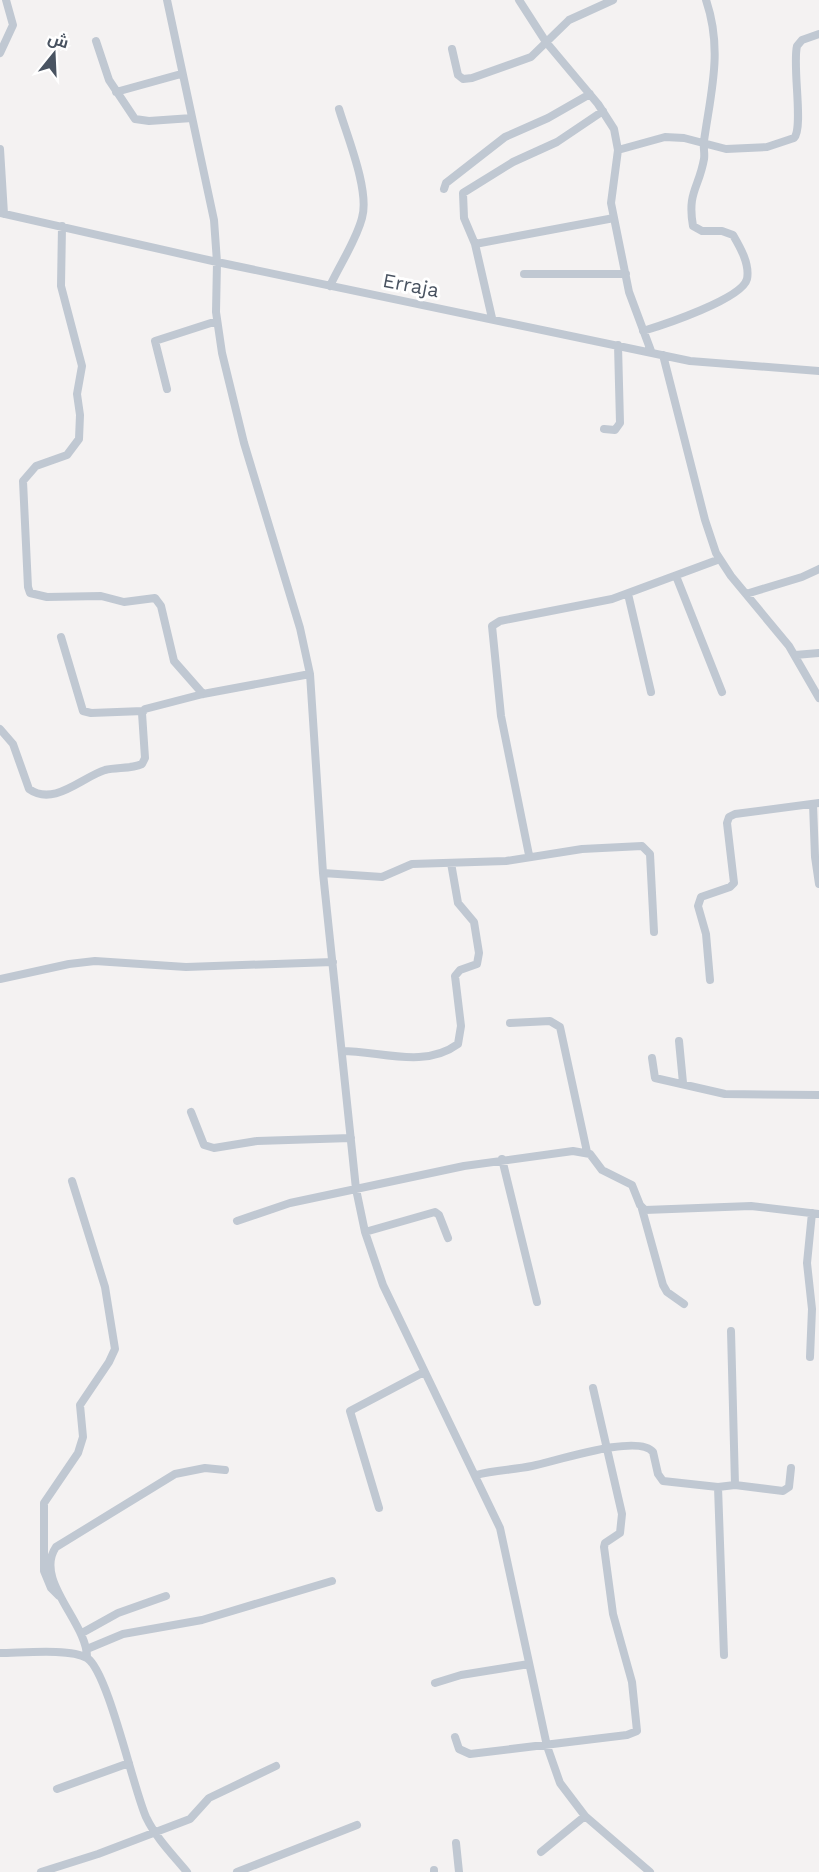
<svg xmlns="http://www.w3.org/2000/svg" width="819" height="1872" viewBox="0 0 819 1872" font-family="'Work Sans',Cairo,sans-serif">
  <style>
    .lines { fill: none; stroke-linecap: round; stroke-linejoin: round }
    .minor { stroke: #c0c8d2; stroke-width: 8 }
    .labels { text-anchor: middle; stroke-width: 6; stroke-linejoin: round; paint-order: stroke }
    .street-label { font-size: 20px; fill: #495361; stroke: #fff }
  </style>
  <rect width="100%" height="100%" fill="#f4f2f2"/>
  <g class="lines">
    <path class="minor" d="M 167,0 L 214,220 L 217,262 L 216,312 L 222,353 L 244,443 L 300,628 L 310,674 L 323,873 L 356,1189 L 365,1232 L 383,1285 L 500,1528 L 547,1746 L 560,1783 L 585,1816 L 650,1872
      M 519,0 L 546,42 L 598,104 L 614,129 L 618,150 L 611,203 L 629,292 L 651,351
      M 96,41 L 109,80 L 135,119 L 149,121 L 192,118
      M 452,49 L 458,75 L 463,79 L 472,78 L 531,57 L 569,20 L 613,0
      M 0,53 L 13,25 L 6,0
      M 116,92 L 181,74
      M 0,149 L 4,214
      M 618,150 L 665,137 L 684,138 L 726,149 L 767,147 L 794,138 C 804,128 792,66 797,46 L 802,40 L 819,34
      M 444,189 L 446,183 L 505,137 L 548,118 L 590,94
      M 0,213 L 217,262 L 690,361 L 819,371
      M 62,226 L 61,286 L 82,366 L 77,394 L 80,415 L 79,439 L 67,455 L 36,466 L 23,481 L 28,587 L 30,593 L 47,597 L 101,596 L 124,602 L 155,598 L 161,606 L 174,661 L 203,694
      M 475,244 L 614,218
      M 524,274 L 626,274
      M 330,286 C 340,264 356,241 362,218 C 370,191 347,136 339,109
      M 492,318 L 475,244 L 464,218 L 463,193 L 513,162 L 557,142 L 603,111
      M 643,331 C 663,325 742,299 747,279 C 750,264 740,247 733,235 L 722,231 L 702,231 L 693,226 C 687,192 699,188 704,159 C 705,153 703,147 704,141 C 711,91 723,50 706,0
      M 663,355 L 705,520 L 716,553 L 731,576 L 789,646 L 819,698
      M 167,389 L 155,341 L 217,321
      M 604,429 L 615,430 L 620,423 L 618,345
      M 676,576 L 722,692
      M 628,594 L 651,692
      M 746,594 L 802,577 L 819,569
      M 61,637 L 83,711 L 91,713 L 143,711
      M 795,655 L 819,653
      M 0,729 L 13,744 L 29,789 C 54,807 82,777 105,770 C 117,767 131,769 142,764 L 145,758 L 142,713 L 145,709 L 203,694 L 310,674
      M 813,804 L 815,857 L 819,884
      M 529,855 L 501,716 L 492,626 L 500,621 L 612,599 L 720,559
      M 323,873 L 382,877 L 412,864 L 506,861 L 582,849 L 642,846 L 650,854 L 654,932
      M 0,979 L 69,964 L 95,961 L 186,967 L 333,962
      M 710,980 L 706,934 L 698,906 L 701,897 L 730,887 L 734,883 L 727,823 L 729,817 L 735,814 L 819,803
      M 510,1023 L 550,1021 L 560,1027 L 587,1152
      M 679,1041 L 683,1083
      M 342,1051 C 380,1051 424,1069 458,1044 L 461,1026 L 455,976 L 460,970 L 477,964 L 479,953 L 474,922 L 458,903 L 451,863
      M 652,1058 L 655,1078 L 725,1094 L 819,1095
      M 191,1112 L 204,1145 L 214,1148 L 257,1141 L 351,1138
      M 502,1159 L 537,1302
      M 642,1209 L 663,1285 L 667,1292 L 684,1304
      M 237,1221 L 290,1203 L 464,1166 L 573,1151 L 590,1154 L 602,1170 L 632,1185 L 640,1205 L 645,1210 L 751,1206 L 819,1214
      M 365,1232 L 435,1212 L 439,1215 L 448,1238
      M 810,1357 L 812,1309 L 807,1263 L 812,1213
      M 476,1475 C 495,1470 513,1470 532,1466 C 554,1462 638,1433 653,1452 L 658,1474 L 663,1481 L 718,1487 L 724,1655
      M 735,1485 L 783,1491 L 789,1487 L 791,1468
      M 718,1487 L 735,1485 L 731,1331
      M 379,1508 L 350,1411 L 424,1372
      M 59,1596 L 51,1588 L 44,1571 L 44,1503 L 78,1453 L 83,1437 L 80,1405 L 109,1362 L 115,1349 L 105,1287 L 72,1181
      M 82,1633 L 118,1613 L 166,1596
      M 87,1649 L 123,1634 L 202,1620 L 332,1581
      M 0,1653 C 21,1653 70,1648 87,1658 C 108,1671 133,1788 146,1817 C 156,1838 172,1854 187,1872
      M 87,1658 C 88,1623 33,1580 56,1547 L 175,1474 L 205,1468 L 225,1470
      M 435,1683 L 461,1675 L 529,1664
      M 455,1737 L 459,1749 L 470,1754 L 627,1735 L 637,1731 L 632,1682 L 613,1614 L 604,1547 L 605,1543 L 620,1533 L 622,1514 L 593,1388
      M 57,1789 L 129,1763
      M 456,1843 L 459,1872
      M 541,1852 L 585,1816
      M 434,1870 L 434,1872
      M 41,1872 L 98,1854 L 190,1819 L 209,1798 L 276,1766
      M 237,1872 L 357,1825"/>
  </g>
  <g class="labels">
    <g class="street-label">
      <text transform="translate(411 285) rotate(11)" y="7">Erraja</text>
    </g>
  </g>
  <g transform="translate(54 54) rotate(18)" stroke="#ffffff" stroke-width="4.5" paint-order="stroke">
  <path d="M0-4.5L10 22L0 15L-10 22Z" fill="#495361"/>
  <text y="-9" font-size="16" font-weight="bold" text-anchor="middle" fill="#495361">ش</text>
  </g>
</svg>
